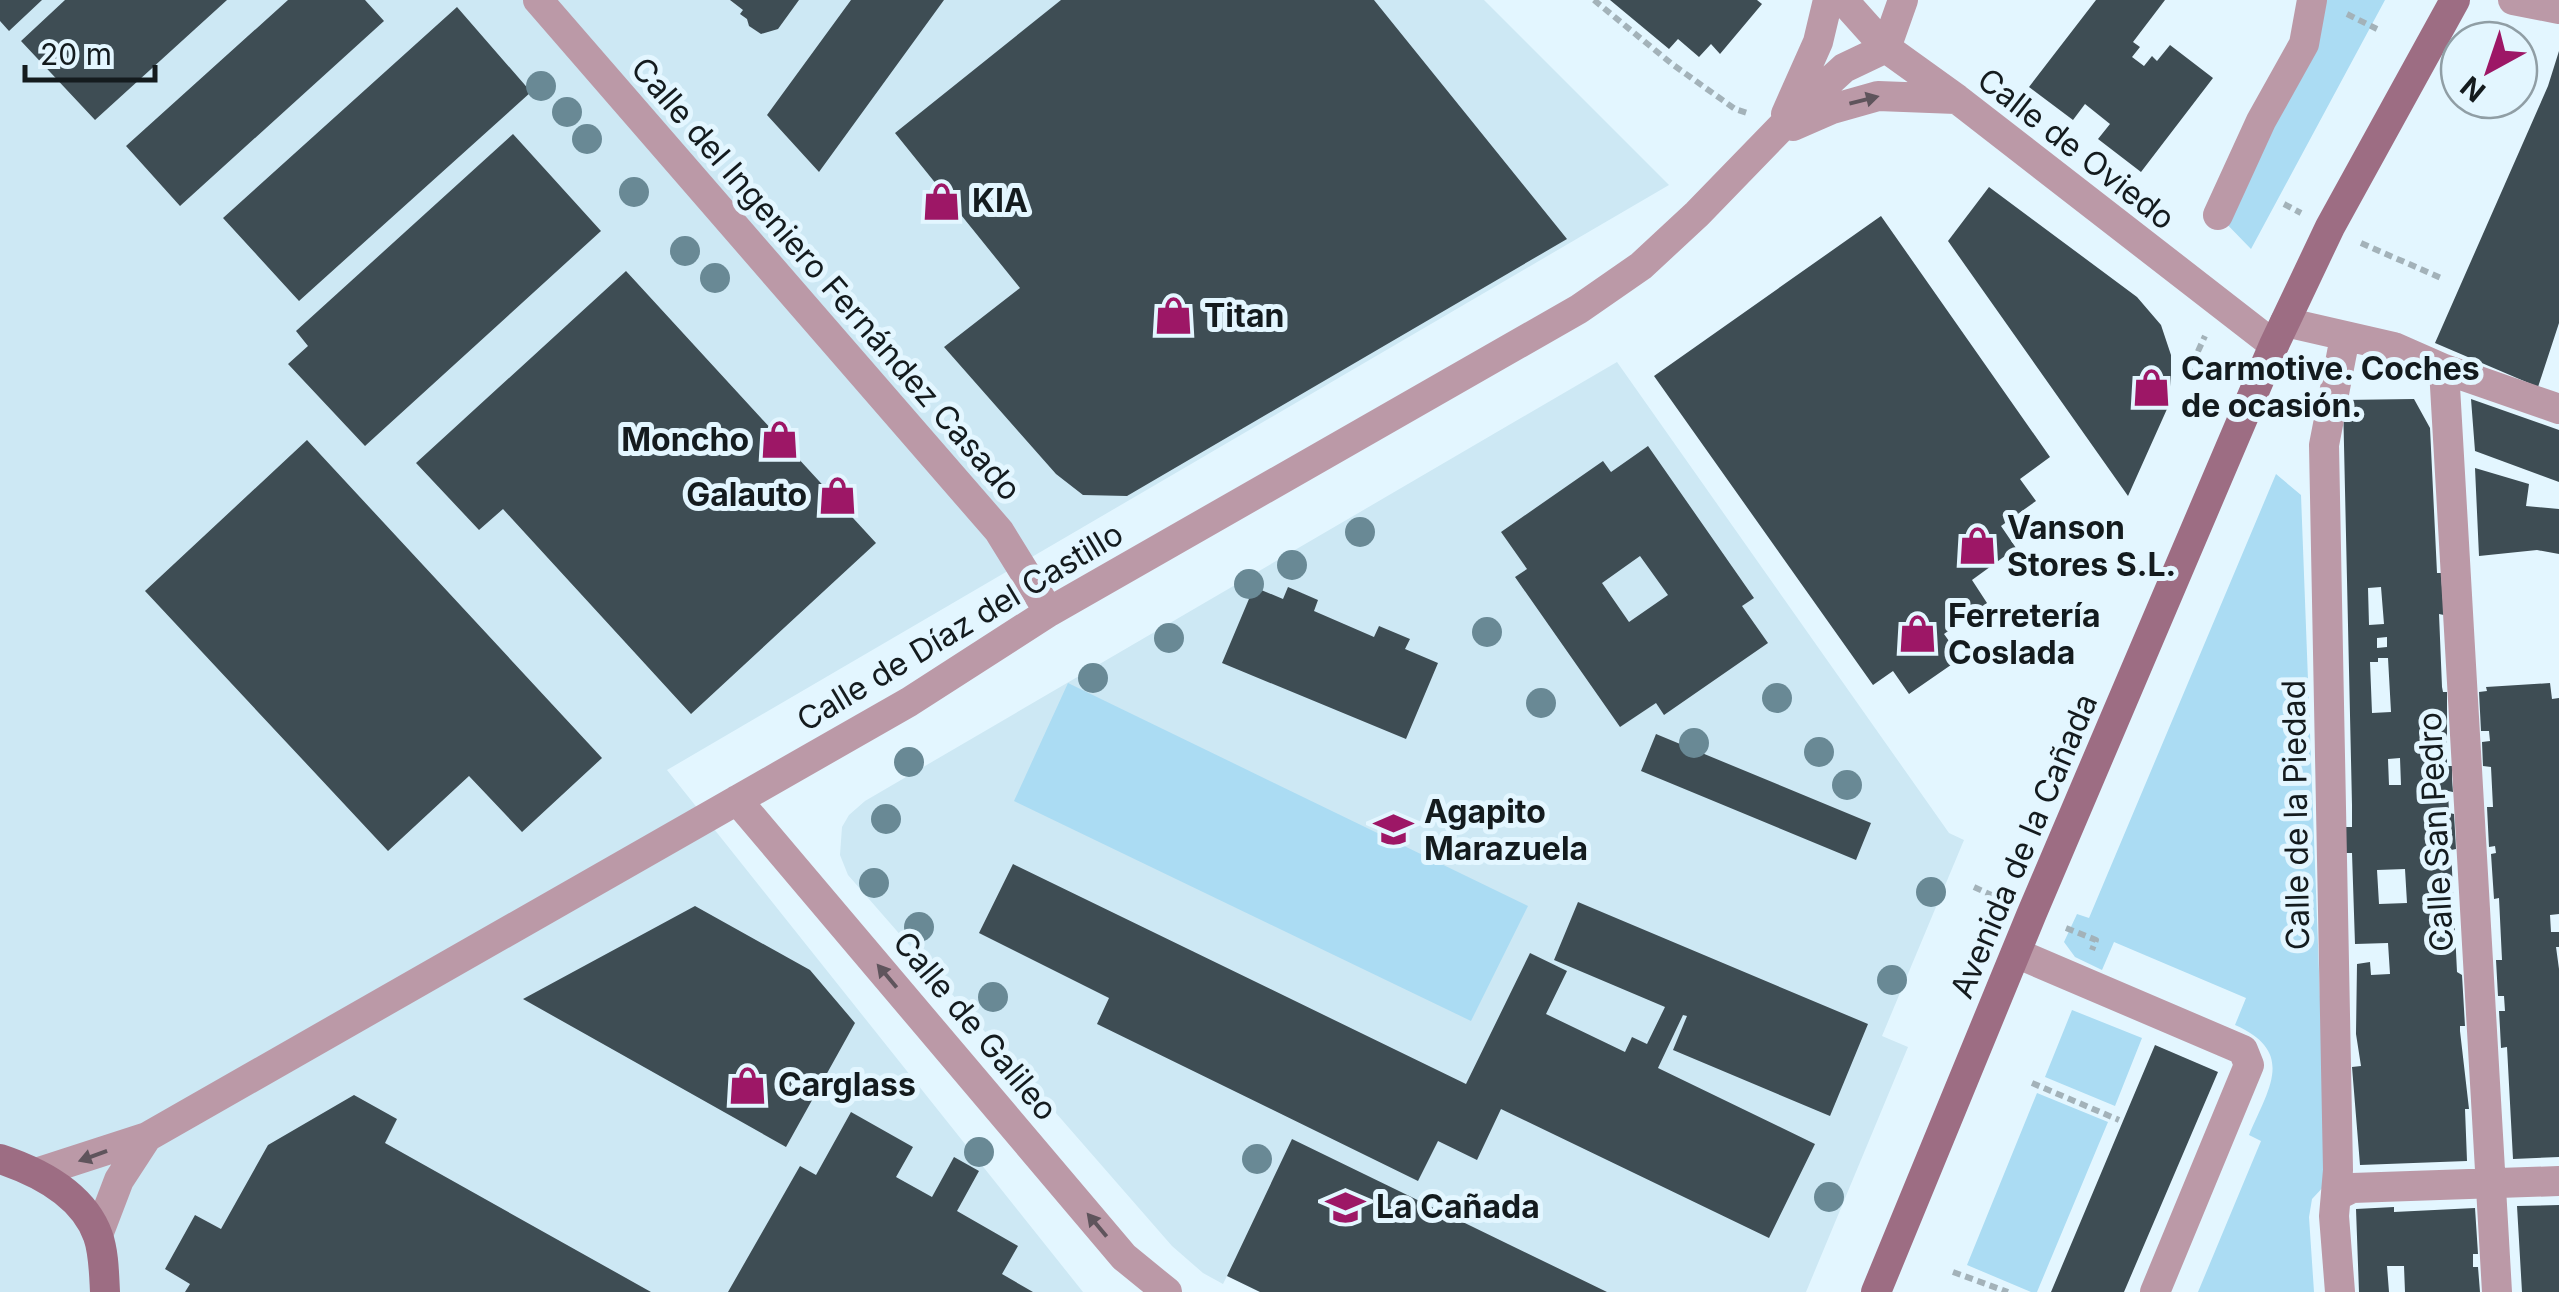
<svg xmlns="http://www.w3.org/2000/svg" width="2559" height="1292" viewBox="0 0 2559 1292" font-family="Inter,sans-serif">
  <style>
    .built { fill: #cde8f4 }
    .green { fill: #abdcf3 }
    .building { fill: #3e4d54; fill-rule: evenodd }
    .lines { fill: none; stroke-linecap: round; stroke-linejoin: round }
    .path { stroke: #a3b2b9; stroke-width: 6; stroke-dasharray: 8 5; stroke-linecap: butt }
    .street { stroke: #bb99a7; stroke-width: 30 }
    .secondary { stroke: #9d6d83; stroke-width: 30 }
    .tree { fill: #698995 }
    .oneway { fill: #5f545c }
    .labels { text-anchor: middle; stroke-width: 10; stroke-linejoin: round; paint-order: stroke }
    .street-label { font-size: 32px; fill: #141b1e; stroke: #e3f6ff }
    .poi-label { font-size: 32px; font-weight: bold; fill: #141b1e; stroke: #e3f6ff; text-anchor: start }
  </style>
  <rect width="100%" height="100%" fill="#e3f6ff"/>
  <path class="built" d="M 0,0 L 1484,0 L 1669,185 L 667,770 L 1083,1292 L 0,1292 Z
    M 1617,362 L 1949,833 L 1964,840 L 1882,1036 L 1908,1047 L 1806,1292 L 1260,1292 L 1227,1276 L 1223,1284 L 1203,1273 L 1172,1246 L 848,875 L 840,855 L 842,827 L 849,815 L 865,801 Z"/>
  <path class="green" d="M 2320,0 L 2385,0 L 2251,249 L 2218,215 Z
    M 2276,474 L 2301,495 L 2327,1183 L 2312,1199 L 2309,1217 L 2314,1292 L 2198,1292 L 2261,1141 L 2249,1135 C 2269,1088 2296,1052 2235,1025 L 2246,998 L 2114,942 L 2102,970 L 2075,957 L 2064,942 L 2077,914 L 2089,918 Z
    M 1068,683 L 1528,906 L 1471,1021 L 1014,801 Z
    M 2072,1010 L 2142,1038 L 2115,1106 L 2045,1077 Z
    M 2037,1093 L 2108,1122 L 2037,1292 L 2031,1292 L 1967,1265 Z"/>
  <path class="building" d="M 0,0 L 42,0 L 9,31 L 0,21 Z
    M 65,0 L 227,0 L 95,120 L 21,41 Z
    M 288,0 L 365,0 L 384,21 L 180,206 L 126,146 Z
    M 730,0 L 799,0 L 778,29 L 761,34 L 749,26 L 747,19 L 740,14 L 743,10 Z
    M 851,0 L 944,0 L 819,172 L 767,115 Z
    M 1061,0 L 1374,0 L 1567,239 L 1127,496 L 1083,495 L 1056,474 L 944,347 L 1020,288 L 895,133 Z
    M 1610,0 L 1757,0 L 1762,4 L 1720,54 L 1711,44 L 1699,57 L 1678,39 L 1669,49 Z
    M 2096,0 L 2165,0 L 2133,42 L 2140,47 L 2132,57 L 2144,66 L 2152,56 L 2157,61 L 2170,45 L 2213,78 L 2141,172 L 2098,139 L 2110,124 L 2085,104 L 2073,120 L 2029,87 Z
    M 457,7 L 531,92 L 299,301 L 223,218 Z
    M 2559,51 L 2559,323 L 2538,387 L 2435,343 L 2548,86 Z
    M 513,134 L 601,231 L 365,446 L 288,364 L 308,346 L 296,331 Z
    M 1989,187 L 2137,297 L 2161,325 L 2171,355 L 2171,392 L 2167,409 L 2128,496 L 1948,241 Z
    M 1881,216 L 2050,457 L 2020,479 L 2036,501 L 2001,526 L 2016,548 L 1972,580 L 1987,603 L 1944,634 L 1961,658 L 1909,694 L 1893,671 L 1873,685 L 1654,376 Z
    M 626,271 L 876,543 L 691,714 L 503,509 L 479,530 L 416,463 Z
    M 2414,399 L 2430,428 L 2437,573 L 2441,573 L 2444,615 L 2439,614 L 2442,687 L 2443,692 L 2447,692 L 2447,766 L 2452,766 L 2452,779 L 2453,792 L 2448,791 L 2449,813 L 2454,814 L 2455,831 L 2456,849 L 2451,850 L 2457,972 L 2462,975 L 2465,1026 L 2460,1026 L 2460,1031 L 2469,1109 L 2465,1109 L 2467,1161 L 2360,1165 L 2352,1067 L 2361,1066 L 2356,1034 L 2357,964 L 2370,962 L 2371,975 L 2390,974 L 2388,943 L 2355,944 L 2352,853 L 2346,853 L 2345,827 L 2352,827 L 2352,805 L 2343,400 ZM 2381,587 L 2384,624 L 2369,625 L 2368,588 ZM 2387,637 L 2387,647 L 2377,648 L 2377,638 ZM 2378,658 L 2388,658 L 2391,712 L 2372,713 L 2370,662 L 2378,662 ZM 2400,758 L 2401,785 L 2389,785 L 2388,759 ZM 2405,869 L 2407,903 L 2379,904 L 2377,870 Z
    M 2471,399 L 2559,430 L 2559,482 L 2475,451 Z
    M 307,440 L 602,758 L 522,832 L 469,776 L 388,851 L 145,591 Z
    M 1648,446 L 1754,598 L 1742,606 L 1768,643 L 1664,715 L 1656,703 L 1620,727 L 1515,577 L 1527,569 L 1501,532 L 1603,461 L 1611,472 ZM 1640,556 L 1668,595 L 1629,622 L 1602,583 Z
    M 2475,468 L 2529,484 L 2526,506 L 2559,509 L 2559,554 L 2537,550 L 2479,556 Z
    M 1254,587 L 1283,599 L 1288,587 L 1318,600 L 1314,611 L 1374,637 L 1379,626 L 1410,639 L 1405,649 L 1438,663 L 1406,739 L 1222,663 Z
    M 2550,683 L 2552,699 L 2559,698 L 2559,914 L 2550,915 L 2551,932 L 2559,932 L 2559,947 L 2556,947 L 2559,969 L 2559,1157 L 2513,1159 L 2507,1047 L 2501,1048 L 2500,1028 L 2499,1011 L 2505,1011 L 2504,996 L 2498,996 L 2496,960 L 2502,960 L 2499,898 L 2494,899 L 2491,854 L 2496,853 L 2495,846 L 2489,847 L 2487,807 L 2493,807 L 2491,767 L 2483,766 L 2482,742 L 2490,741 L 2489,731 L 2481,731 L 2479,692 L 2487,691 L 2486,687 Z
    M 1656,734 L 1871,823 L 1856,860 L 1641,771 Z
    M 1013,864 L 1466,1084 L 1530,953 L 1567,971 L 1546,1014 L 1625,1052 L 1632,1037 L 1647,1044 L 1665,1007 L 1554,960 L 1578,902 L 1868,1024 L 1830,1116 L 1673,1050 L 1687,1016 L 1683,1015 L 1658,1068 L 1815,1144 L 1769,1238 L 1501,1109 L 1477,1160 L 1438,1141 L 1418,1181 L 1097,1024 L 1109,998 L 979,933 Z
    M 695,906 L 810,970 L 855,1023 L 786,1147 L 523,999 Z
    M 2155,1045 L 2218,1072 L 2124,1292 L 2051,1292 Z
    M 354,1095 L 397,1119 L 385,1143 L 651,1292 L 185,1292 L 190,1284 L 165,1269 L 195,1215 L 221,1229 L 268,1145 Z
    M 851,1112 L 913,1147 L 896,1177 L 932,1197 L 954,1157 L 979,1171 L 957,1211 L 1018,1246 L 1002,1274 L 1033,1292 L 728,1292 L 800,1166 L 816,1175 Z
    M 1292,1139 L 1607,1292 L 1260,1292 L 1227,1276 Z
    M 2559,1205 L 2559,1292 L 2522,1292 L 2517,1206 Z
    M 2394,1207 L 2394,1212 L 2475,1208 L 2478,1254 L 2473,1254 L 2473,1267 L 2478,1267 L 2480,1292 L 2405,1292 L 2404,1266 L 2387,1266 L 2389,1292 L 2359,1292 L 2356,1209 Z"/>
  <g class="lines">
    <path class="path" d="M 1594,0 L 1672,64 L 1735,109 L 1747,113
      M 2347,14 L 2377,29
      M 2284,204 L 2301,213
      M 2361,243 L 2441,278
      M 2187,375 L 2205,336
      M 1974,887 L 2000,899
      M 2066,928 L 2096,940 L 2092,950
      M 2032,1083 L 2119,1120
      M 1953,1272 L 2008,1292"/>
    <path class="street" d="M 538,0 L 999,531 L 1049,612
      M 1843,0 L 1886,48 L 1957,99 L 2274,345
      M 2513,0 L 2559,9
      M 1886,48 L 1903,0
      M 1786,114 L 1818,42 L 1828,0
      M 1793,126 L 1832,109 L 1878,96 L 1956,99
      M 2218,215 L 2261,121 L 2304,44 L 2312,0
      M 2285,322 L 2394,347 L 2444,369 L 2559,409
      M 2444,369 L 2497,1292
      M 737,800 L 1124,1257 L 1167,1292
      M 2016,953 L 2243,1050 L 2249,1065 L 2155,1292
      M 39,1172 L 147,1137 L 909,702 L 1049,612 L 1579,309 L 1641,266 L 1697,214 L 1796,112 L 1844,68 L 1886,48
      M 2338,1195 L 2352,1188 L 2559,1181
      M 98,1235 L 119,1180 L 147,1137
      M 2340,1292 L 2334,1216 L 2338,1170 L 2324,445 L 2345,337"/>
    <path class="secondary" d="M 0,1159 C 39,1172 83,1194 98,1236 C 104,1253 104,1274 105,1292
      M 1876,1292 L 2032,913 L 2274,345 L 2330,227 L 2455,0"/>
  </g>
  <g class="tree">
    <circle cx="541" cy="86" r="15"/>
    <circle cx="567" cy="112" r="15"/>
    <circle cx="587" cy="139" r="15"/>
    <circle cx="634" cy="192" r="15"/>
    <circle cx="685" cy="251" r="15"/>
    <circle cx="715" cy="278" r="15"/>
    <circle cx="1360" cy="532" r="15"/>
    <circle cx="1292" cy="565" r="15"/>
    <circle cx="1249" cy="584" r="15"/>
    <circle cx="1487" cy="632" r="15"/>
    <circle cx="1169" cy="638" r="15"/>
    <circle cx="1093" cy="678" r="15"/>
    <circle cx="1777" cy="698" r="15"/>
    <circle cx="1541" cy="703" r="15"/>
    <circle cx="1694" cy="743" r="15"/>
    <circle cx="1819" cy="752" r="15"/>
    <circle cx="909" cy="762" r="15"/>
    <circle cx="1847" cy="785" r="15"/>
    <circle cx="886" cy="819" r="15"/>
    <circle cx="874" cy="883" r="15"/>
    <circle cx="1931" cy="892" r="15"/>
    <circle cx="919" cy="927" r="15"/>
    <circle cx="1892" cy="980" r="15"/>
    <circle cx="993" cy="997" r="15"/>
    <circle cx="979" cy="1152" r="15"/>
    <circle cx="1257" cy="1159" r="15"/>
    <circle cx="1829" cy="1197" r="15"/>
  </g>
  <defs><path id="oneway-solid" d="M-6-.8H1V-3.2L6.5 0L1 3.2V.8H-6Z" transform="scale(2.5)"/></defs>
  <g class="oneway">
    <use href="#oneway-solid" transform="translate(1864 100) rotate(-14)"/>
    <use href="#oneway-solid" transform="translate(887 976) rotate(-130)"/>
    <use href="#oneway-solid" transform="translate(93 1156) rotate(160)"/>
    <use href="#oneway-solid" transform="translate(1097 1225) rotate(-130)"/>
  </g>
  <defs>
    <symbol id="shop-bare" viewBox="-9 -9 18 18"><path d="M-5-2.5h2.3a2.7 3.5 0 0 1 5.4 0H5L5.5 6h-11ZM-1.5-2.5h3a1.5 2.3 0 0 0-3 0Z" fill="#9d1766" stroke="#e3f6ff" stroke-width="2.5" paint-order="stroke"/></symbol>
    <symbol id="school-bare" viewBox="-9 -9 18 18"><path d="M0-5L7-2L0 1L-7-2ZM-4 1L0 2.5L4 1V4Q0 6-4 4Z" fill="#9d1766" stroke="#e3f6ff" stroke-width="2.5" paint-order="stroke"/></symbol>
  </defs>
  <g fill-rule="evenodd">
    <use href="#shop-bare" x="914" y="174" width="55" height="55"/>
    <use href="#shop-bare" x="1146" y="288" width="55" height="55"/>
    <use href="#shop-bare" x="2124" y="360" width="55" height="55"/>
    <use href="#shop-bare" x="752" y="412" width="55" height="55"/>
    <use href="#shop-bare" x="810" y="468" width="55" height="55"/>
    <use href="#shop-bare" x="1950" y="518" width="55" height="55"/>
    <use href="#shop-bare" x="1890" y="606" width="55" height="55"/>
    <use href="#school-bare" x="1366" y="802" width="55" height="55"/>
    <use href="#shop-bare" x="720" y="1058" width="55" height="55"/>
    <use href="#school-bare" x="1318" y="1180" width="55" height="55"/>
  </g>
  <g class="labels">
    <g class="street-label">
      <text transform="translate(2076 149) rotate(38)" y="11">Calle de Oviedo</text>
      <text transform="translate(826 279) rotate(49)" y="11">Calle del Ingeniero Fernández Casado</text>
      <text transform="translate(960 627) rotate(-31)" y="11">Calle de Díaz del Castillo</text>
      <text transform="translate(2296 815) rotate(-91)" y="11">Calle de la Piedad</text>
      <text transform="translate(2436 832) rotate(-93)" y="11">Calle San Pedro</text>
      <text transform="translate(2024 846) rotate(-67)" y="11">Avenida de la Cañada</text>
      <text transform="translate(975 1026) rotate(50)" y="11">Calle de Galileo</text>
    </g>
    <g class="poi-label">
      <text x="972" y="212">KIA</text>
      <text x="1204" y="327">Titan</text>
      <text x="2181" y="380">Carmotive. Coches<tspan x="2181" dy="37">de ocasión.</tspan></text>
      <text x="749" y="451" text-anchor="end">Moncho</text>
      <text x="807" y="506" text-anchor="end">Galauto</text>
      <text x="2007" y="539">Vanson<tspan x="2007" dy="37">Stores S.L.</tspan></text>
      <text x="1948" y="627">Ferretería<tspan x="1948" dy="37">Coslada</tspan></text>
      <text x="1424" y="823">Agapito<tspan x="1424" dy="37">Marazuela</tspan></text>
      <text x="778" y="1096">Carglass</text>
      <text x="1376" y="1218">La Cañada</text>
    </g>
  </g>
  <g transform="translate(2489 70) rotate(220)"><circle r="48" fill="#e3f6ff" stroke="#909ea5" stroke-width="2.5"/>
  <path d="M0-8L18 38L0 25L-18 38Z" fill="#9d1766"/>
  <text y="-15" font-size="28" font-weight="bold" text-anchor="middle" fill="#141b1e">N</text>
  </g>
  <path d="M25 65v15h130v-15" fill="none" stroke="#141b1e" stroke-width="5"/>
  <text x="40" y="65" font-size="30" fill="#141b1e" stroke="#e3f6ff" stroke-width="8" paint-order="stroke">20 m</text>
</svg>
